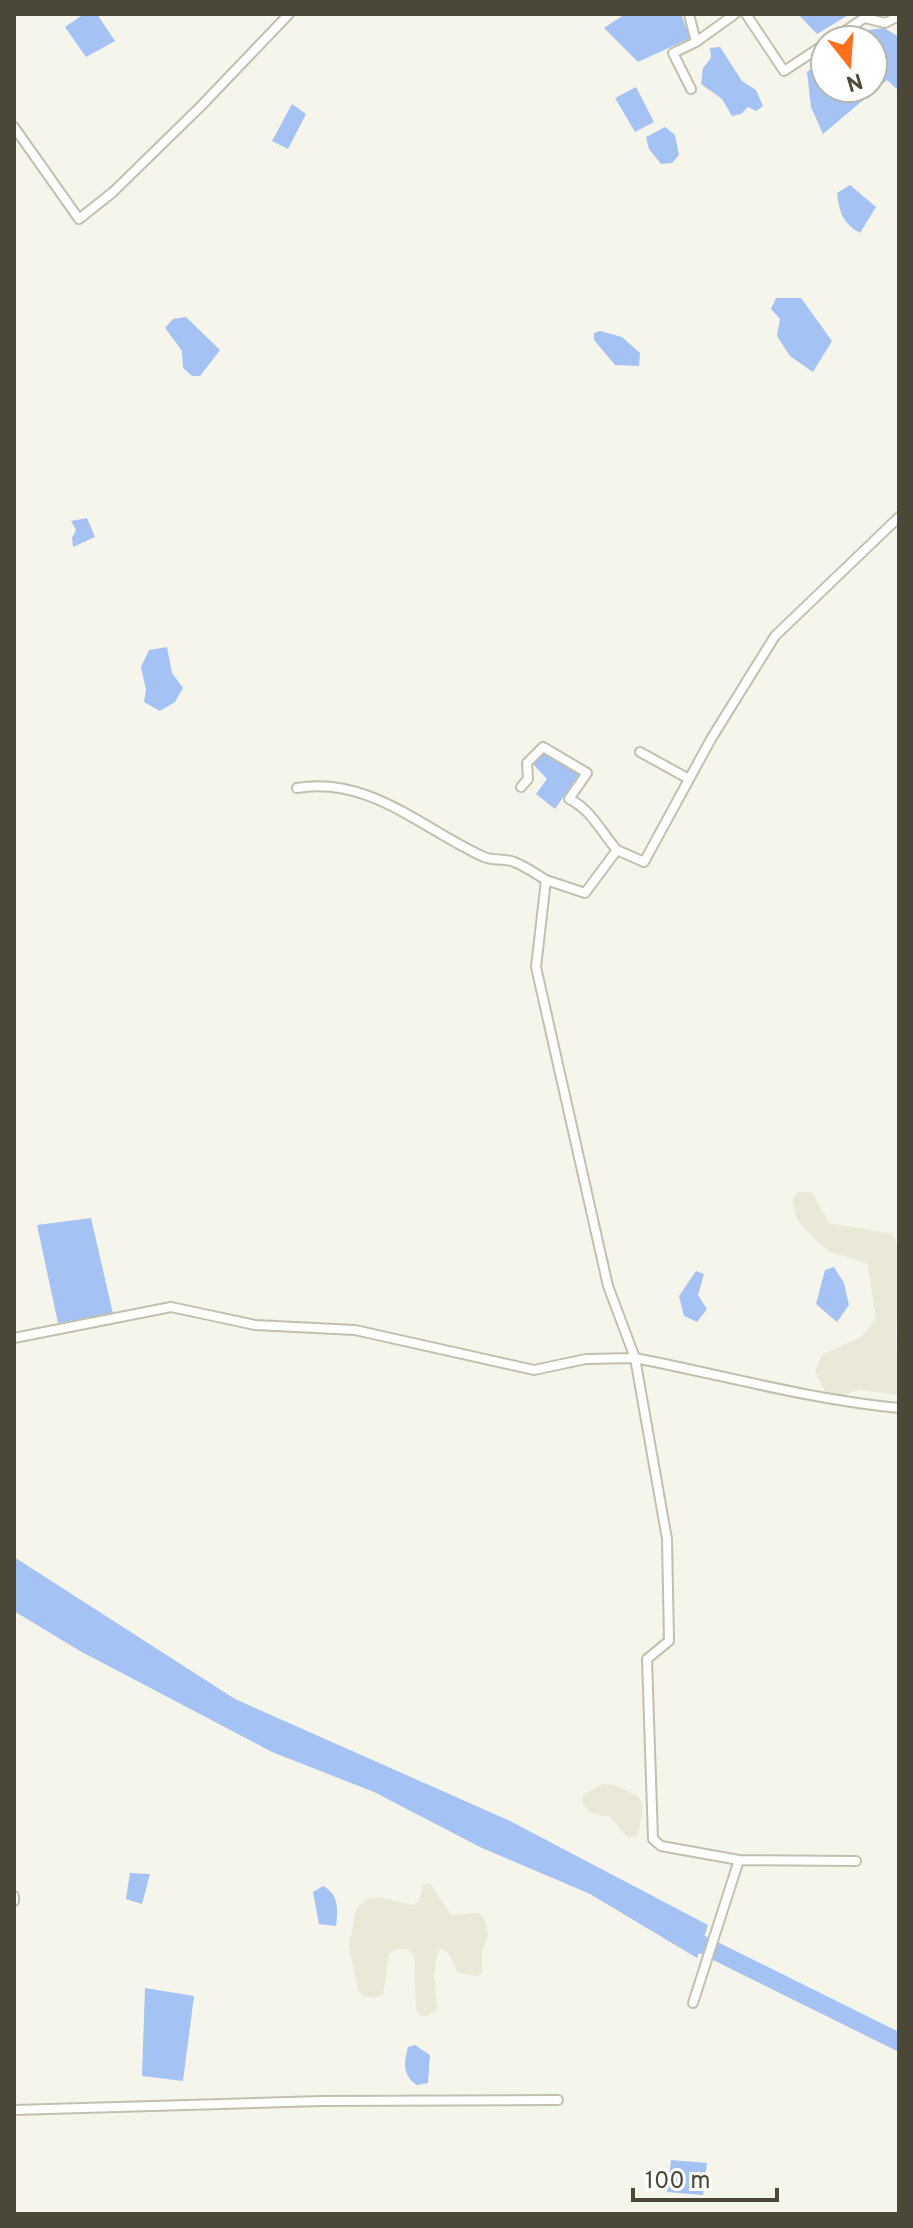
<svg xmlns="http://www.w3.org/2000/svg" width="913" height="2228" viewBox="0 0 913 2228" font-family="Overpass,sans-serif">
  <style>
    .residential { fill: #eae9d8 }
    .water { fill: #a5c2f5 }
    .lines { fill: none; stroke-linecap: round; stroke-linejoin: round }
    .river { stroke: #a5c2f5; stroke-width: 18 }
    .street-casing { stroke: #c2c0ac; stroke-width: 12 }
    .street { stroke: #fff; stroke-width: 8 }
  </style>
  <rect width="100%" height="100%" fill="#f6f5eb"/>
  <path class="residential" d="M 798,1192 L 812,1192 L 829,1223 L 892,1234 L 899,1246 L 896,1337 L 899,1395 L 859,1390 L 841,1396 L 826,1393 L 815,1372 L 821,1355 L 863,1336 L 876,1318 L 867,1263 L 830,1252 L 818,1242 L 798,1221 L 792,1201 Z
    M 602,1784 L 616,1785 L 639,1797 L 643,1807 L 638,1836 L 628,1838 L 610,1817 L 590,1812 L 583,1805 L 583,1795 Z
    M 430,1883 L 451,1915 L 479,1913 L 486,1922 L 488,1937 L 482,1951 L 482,1974 L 475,1976 L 458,1973 L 448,1953 L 442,1948 L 438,1951 L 434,1975 L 437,2009 L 427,2016 L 420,2016 L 416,2009 L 414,1956 L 408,1949 L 397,1949 L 389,1954 L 383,1995 L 374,1998 L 363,1996 L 358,1990 L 349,1947 L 356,1908 L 367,1899 L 379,1897 L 413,1905 L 419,1901 L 423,1885 Z"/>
  <path class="water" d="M 84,14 L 97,14 L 115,41 L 86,57 L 65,27 Z
    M 625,14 L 681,14 L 690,38 L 638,62 L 604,28 Z
    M 798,14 L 850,14 L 817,34 Z
    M 884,28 L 899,37 L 899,91 L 887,80 L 823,134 L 811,107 L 807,72 L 825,58 L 825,88 L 873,88 L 873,40 L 849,40 L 861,31 Z
    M 720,47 L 742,81 L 756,90 L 763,106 L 756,111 L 748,107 L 741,114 L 732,116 L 722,99 L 701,84 L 703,68 L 711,58 L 710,48 Z
    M 636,87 L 654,122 L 635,132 L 615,98 Z
    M 292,104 L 306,114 L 288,149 L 272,141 Z
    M 665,127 L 675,135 L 679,155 L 672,163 L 661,164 L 649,149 L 646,137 Z
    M 850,185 L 876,207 L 860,233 C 842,222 840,214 837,193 Z
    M 776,298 L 801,298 L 832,341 L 813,372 L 790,356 L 777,336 L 780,319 L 771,309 Z
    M 186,317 L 220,350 L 200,376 L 192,376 L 183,368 L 182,351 L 165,328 L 173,319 Z
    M 600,331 L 622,337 L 640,353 L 639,366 L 615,365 L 594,340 L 594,333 Z
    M 87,518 L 95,537 L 73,547 L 72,538 L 76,530 L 71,521 Z
    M 167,647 L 172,673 L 183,688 L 175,702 L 160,711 L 144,702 L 146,690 L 141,667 L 149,650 Z
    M 544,750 L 579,774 L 555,809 L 536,794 L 547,779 L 533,764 Z
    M 91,1218 L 113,1314 L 58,1323 L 37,1225 Z
    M 834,1267 L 844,1283 L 849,1305 L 837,1322 L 816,1304 L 825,1270 Z
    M 696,1271 L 704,1274 L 698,1295 L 707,1309 L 697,1322 L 684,1316 L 679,1296 Z
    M 14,1557 L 235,1699 L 510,1821 L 708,1925 L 697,1958 L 590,1894 L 482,1848 L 374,1792 L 272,1752 L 80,1651 L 14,1611 Z
    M 130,1873 L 150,1874 L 142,1904 L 126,1899 Z
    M 323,1886 C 339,1894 338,1910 336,1926 L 319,1924 L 313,1892 Z
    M 145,1988 L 194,1996 L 183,2081 L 142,2076 Z
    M 415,2045 L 430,2055 L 428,2083 L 417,2085 C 402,2075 404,2063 408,2047 Z
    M 671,2160 L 707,2163 L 703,2195 L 667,2192 Z"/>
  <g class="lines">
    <path class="river" d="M 683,1935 L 899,2042"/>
    <defs>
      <path id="street" d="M 689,14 L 696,42 L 735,14
        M 746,14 L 784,71 L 825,44
        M 865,18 L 885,23 L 899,16
        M 832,40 L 870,14
        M 691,89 L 673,53 L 696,42
        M 14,127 L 79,219 L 113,192 L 201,106 L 289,14
        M 899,517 L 775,636 L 711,739 L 644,862 L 617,850 L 585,893 L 546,880 L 536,967 L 608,1286 L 635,1358 C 723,1375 811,1400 899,1408
        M 640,752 L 689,779
        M 521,787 L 528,779 L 527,763 L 543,747 L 587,773 L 569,799 C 591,809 601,832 617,850
        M 297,788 C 370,776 422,829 484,857 C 493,861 505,858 514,862 C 525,866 536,874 546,880
        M 14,1338 L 171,1307 L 255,1325 L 355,1330 L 534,1370 L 586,1359 L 635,1358 L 667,1539 L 669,1641 L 647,1659 L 653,1839 L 661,1846 L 739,1860 L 856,1861
        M 14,1901 L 14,1896
        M 693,2003 L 739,1860
        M 14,2110 L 321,2101 L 558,2100"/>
    </defs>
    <use href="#street" class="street-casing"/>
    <use href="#street" class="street"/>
  </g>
  <rect width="913" height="2228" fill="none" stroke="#4b4838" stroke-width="32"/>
  <g transform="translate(849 64) rotate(163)"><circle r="38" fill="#ffffff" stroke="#b7b6af" stroke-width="2"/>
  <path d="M0-6L14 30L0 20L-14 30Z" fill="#ff7019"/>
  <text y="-12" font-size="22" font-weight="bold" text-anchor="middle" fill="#4b4838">N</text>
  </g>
  <path d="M633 2188v12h144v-12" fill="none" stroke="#4b4838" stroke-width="4"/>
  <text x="645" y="2188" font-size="24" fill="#4b4838" stroke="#ffffff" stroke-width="6" paint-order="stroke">100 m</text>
</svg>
